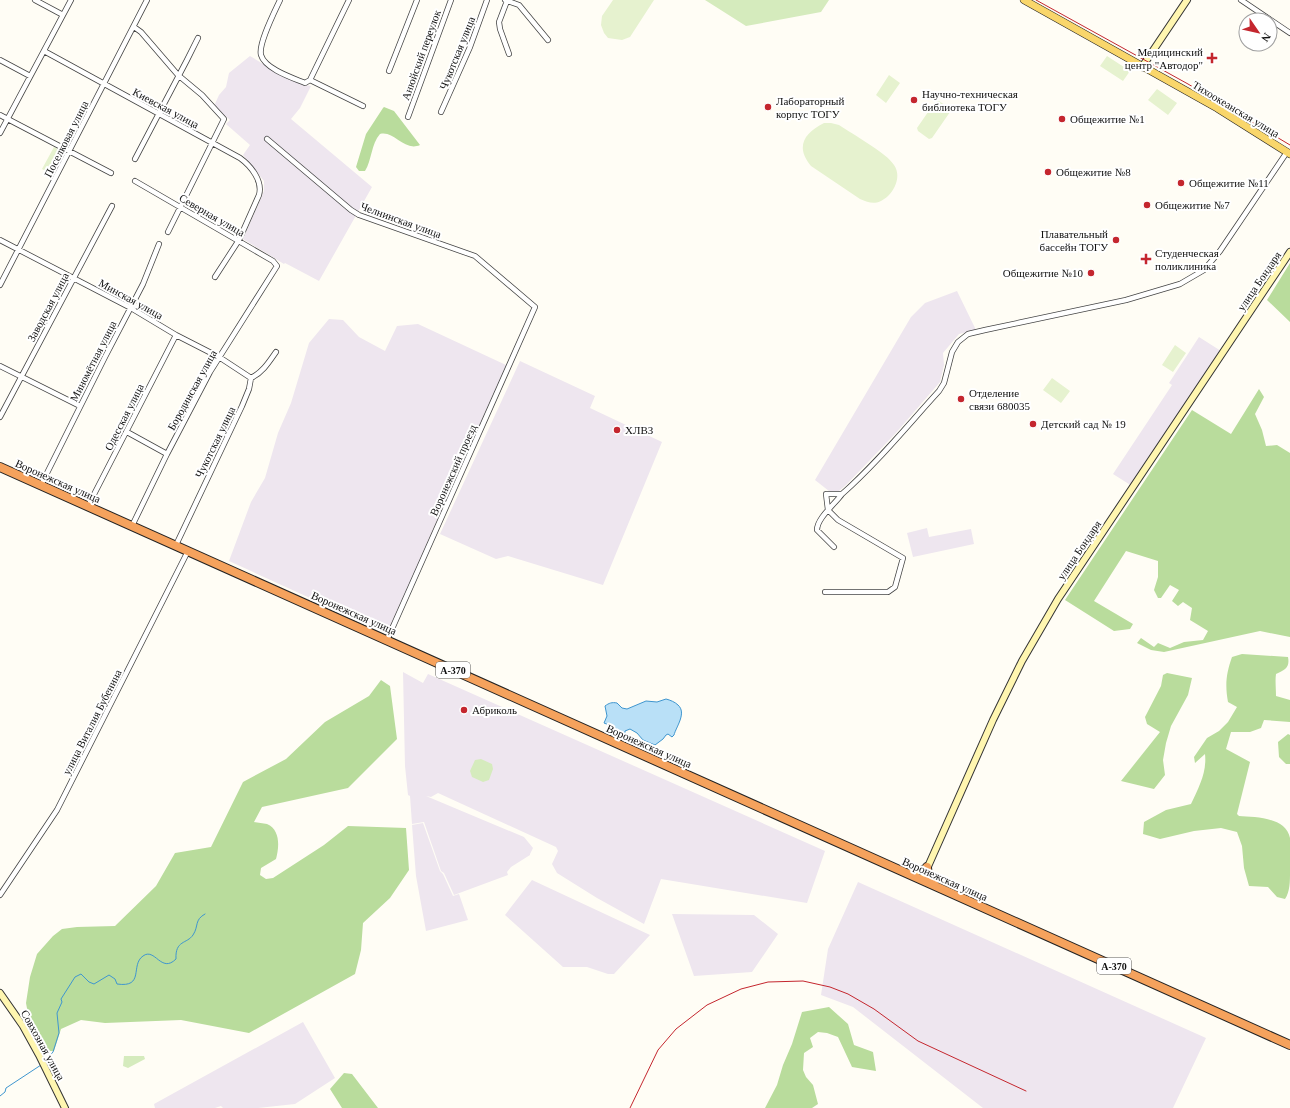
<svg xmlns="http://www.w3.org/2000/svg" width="1290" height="1108" viewBox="0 0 1290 1108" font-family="Georgia,serif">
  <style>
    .industrial { fill: #eee6ef }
    .green { fill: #d5ebbd }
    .forest { fill: #b9dc9c }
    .pitch { fill: #e6f2cf }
    .water { fill: #b9e0f7; stroke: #3f96cf }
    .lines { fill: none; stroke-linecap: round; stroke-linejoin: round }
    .stream { stroke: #3f96cf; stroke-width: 1 }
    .street-casing { stroke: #444; stroke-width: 6 }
    .secondary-casing { stroke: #333; stroke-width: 8 }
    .primary-casing { stroke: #222; stroke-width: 8 }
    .highway-casing { stroke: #222; stroke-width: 10 }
    .street { stroke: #fff; stroke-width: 4.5 }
    .secondary { stroke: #fff6b0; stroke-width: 6 }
    .primary { stroke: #f9d66b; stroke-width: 7 }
    .highway { stroke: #f5a25d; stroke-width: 8 }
    .tram { stroke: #c4262e; stroke-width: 1 }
    .rail { stroke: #c4262e; stroke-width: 1 }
    .poi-dot { fill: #c4262e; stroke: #fff; stroke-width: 1.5 }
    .labels { text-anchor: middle; stroke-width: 4; stroke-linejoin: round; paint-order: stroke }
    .shield { fill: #fff; stroke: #585858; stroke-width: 1 }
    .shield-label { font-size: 10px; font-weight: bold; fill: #111 }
    .poi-label { font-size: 11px; fill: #111; stroke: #fff; text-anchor: start }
    .street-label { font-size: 11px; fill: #111; stroke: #fff }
  </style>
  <rect width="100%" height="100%" fill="#fffdf5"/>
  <path class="industrial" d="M 250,56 L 285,77 L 306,85 L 311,86 L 300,108 L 291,119 L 372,187 L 319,281 L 285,263 L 284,264 L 243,239 L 264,191 L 264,181 L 243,155 L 250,145 L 226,124 L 230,120 L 214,106 L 219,95 L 226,87 L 229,73 Z
    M 957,291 L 976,330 L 959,334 L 943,353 L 944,365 L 940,382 L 895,434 L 846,485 L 834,495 L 815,480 L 911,317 L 925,303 Z
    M 329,319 L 343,320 L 359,337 L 385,351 L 397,326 L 418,324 L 506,365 L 387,633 L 229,561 L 251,502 L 265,478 L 278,433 L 291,403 L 309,343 Z
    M 1199,337 L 1221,351 L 1132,486 L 1113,474 L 1172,385 L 1169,383 Z
    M 520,361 L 595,396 L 590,408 L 662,442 L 603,585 L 508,556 L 496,559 L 440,534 Z
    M 927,528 L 929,537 L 971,529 L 974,544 L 913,557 L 907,533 Z
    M 403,672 L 423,683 L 428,674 L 825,851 L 807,903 L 661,879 L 644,924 L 597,898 L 557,873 L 552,864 L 558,851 L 556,847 L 438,793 L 431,797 L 426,796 L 524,837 L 533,848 L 530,854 L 530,855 L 511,867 L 507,872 L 508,875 L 454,895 L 444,873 L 441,871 L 424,822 L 412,824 L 410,796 L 408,795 L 405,766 Z
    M 423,823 L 440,871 L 443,874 L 453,896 L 459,894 L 468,920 L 426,931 L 416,876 L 412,825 Z
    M 532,880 L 650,935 L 614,974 L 608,974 L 587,967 L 563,967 L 505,915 Z
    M 858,882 L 1206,1038 L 1173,1108 L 983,1108 L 853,1007 L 821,995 L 828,949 Z
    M 672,914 L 754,915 L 778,934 L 752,972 L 694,976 Z
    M 303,1022 L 335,1078 L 295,1104 L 258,1108 L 223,1108 L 221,1106 L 215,1108 L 155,1108 L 154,1104 Z"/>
  <path class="green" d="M 705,0 L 829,0 L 821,12 L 746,26 Z
    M 481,759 L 492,764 L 493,769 L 489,780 L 483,782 L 472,777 L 470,771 L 475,760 Z
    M 124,1056 L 144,1056 L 145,1059 L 128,1068 L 123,1066 Z"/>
  <path class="forest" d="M 384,107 L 394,111 L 420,145 C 404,152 394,130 380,134 C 371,144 372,160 365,171 L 359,171 L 356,167 L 366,134 L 383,108 Z
    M 1290,263 L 1290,322 L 1267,300 Z
    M 1259,389 L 1264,397 L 1255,414 L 1262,430 L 1266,446 L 1277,445 L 1290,453 L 1290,637 L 1260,631 L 1164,652 L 1151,650 L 1137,643 L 1141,638 L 1154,647 L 1158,643 L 1170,648 L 1184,642 L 1203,640 L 1208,631 L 1190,620 L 1192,608 L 1183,602 L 1178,606 L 1172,601 L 1179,590 L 1170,585 L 1161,598 L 1158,598 L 1154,590 L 1158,577 L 1158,561 L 1126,551 L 1094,601 L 1133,624 L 1130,629 L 1114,631 L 1065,600 L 1192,410 L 1231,434 Z
    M 1242,654 L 1288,657 C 1290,668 1285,670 1276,674 C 1275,681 1276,688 1276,696 L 1290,700 L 1290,722 L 1264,720 L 1261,728 L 1250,732 L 1231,732 L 1226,749 L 1250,762 L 1237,814 L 1239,816 C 1255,817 1286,817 1290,838 C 1290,848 1290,861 1290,872 C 1290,881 1290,892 1285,899 L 1277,897 L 1268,887 L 1249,886 L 1244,868 L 1242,846 L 1237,832 L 1221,828 L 1194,831 L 1160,839 L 1143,834 L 1144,822 L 1166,810 L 1191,804 C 1199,787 1207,772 1205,754 L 1195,763 L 1194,757 L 1207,738 L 1219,731 L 1228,722 L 1237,707 L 1228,702 C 1225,685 1226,674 1232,657 Z
    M 1167,673 L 1192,678 L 1188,695 L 1171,726 L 1166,743 L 1163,760 L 1165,775 L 1154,789 L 1121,781 L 1160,732 L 1147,724 L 1145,717 L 1161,686 L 1163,675 Z
    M 381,680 L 390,686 L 397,739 L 348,788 L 262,807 L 254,822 C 258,823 263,823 267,824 C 281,830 279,848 276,859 L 261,868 L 260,875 L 266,879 L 273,878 L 324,845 L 348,826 L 406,828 L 409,870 L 390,898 L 363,923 L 361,950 L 355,974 L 249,1033 L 181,1020 L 105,1023 L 81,1020 L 61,1029 L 54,1051 L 50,1051 L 47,1050 L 37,1039 L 33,1032 L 29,1019 L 26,1003 L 30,977 L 37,954 L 53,936 L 62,929 L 77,927 L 115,926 L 156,886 L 175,853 L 211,847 L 243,782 L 286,759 L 325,722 L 369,696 Z
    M 1288,734 L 1290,735 L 1290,764 L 1286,764 L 1279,757 L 1278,742 Z
    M 829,1007 L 848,1024 L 854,1045 L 873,1052 L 876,1071 L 852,1067 L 838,1037 L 827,1033 L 818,1032 L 810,1038 L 813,1047 L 804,1053 L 803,1070 L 806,1077 L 813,1085 L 818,1104 L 812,1108 L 765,1108 L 777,1085 L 783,1065 L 792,1044 L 802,1012 Z
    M 344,1073 L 352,1074 L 378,1108 L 342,1108 L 330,1089 Z"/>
  <path class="pitch" d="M 613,0 L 654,0 L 630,37 L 622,40 L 608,38 L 604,33 L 601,25 L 602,16 Z
    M 1107,56 L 1130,71 L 1123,81 L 1100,66 Z
    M 889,75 L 900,83 L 886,103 L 876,95 Z
    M 1157,89 L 1177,103 L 1168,115 L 1148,100 Z
    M 939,101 L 949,108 L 950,112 L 932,138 L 929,139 L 918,131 L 917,128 L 935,102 Z
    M 824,123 L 831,123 L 839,125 C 852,134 887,153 894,165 C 901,175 896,188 888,196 C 878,205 871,204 860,199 L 811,166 C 795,147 804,133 824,123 Z
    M 54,147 L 65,153 L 53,175 L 42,169 Z
    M 1175,345 L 1186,353 L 1173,372 L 1162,365 Z
    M 1052,378 L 1070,391 L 1061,403 L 1043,390 Z"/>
  <path class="water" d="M 666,699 C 670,700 675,702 678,705 C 687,713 676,727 674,735 L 672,737 L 668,734 L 666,735 L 663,739 L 655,745 L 643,740 L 637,733 L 630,729 L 625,731 L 625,736 L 614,727 L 604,723 L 607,716 L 605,706 C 609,703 612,702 617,703 L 622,708 L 627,709 L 646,701 L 657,702 Z"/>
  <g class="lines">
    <path class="stream" d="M 45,1061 L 53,1052 L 59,1033 L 57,1013 L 62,1002 L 61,999 L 75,977 L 81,974 L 89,982 L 94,984 L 109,975 L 115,979 L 117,984 C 145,988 130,965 143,956 C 155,947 161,974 176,959 C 175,940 187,944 193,935 C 199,926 194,920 205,914
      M 0,1096 L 5,1092 L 6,1088 L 41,1065"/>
    <defs>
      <path id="street" d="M 35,0 L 63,15
        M 280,0 C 275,11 258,44 261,55 C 265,69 293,78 305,83 L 310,80 L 363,106
        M 505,0 L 519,5 L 548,40
        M 1241,0 L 1290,33
        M 507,1 L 499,22 L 500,29 L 509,54
        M 134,27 L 141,32 L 178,75 L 202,95 L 224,119 L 168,232
        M 44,51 L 240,158 C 251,166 263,181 259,195 L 239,240 L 215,277
        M 0,60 L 30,76
        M 389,71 L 417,0
        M 310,80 L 349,0
        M 441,112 L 470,47 L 487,0
        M 0,115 L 111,173
        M 408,117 L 451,0
        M 0,133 L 71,0
        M 267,139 L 351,210 L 359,215 L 475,256 L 535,307 L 387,640
        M 135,159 L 187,60 L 198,38
        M 0,240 L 131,308 L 176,335 L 219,357 L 251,378
        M 0,285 L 147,0
        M 0,366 L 80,406
        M 0,417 L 112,206
        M 127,432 L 167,454
        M 41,485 L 105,357 L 143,284 L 159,244
        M 88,506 L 176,335
        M 132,526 L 167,454 L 210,372 L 277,266 L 273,261 L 135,181
        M 176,545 L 242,406 L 249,389 L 251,378 C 263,372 269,362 276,352
        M 834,547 L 817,530 C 817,518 835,504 842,494
        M 825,592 L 888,592 L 895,587 L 903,558 L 838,520 L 828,510 L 826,494 L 842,494 C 877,463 907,426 939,391 L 944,383 L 952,352 L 958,342 L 968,334 L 985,330 L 1126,300 L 1180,284 L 1204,270 L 1220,251 L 1287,152
        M 0,895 L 57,810 L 188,551"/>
      <path id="secondary" d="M 1142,67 L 1187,0
        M 908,873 L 917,872 L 927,867
        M 922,880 L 993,720 L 1022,661 L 1058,599 L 1290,252
        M 0,993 L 23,1026 L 39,1055 L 65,1108"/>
      <path id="primary" d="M 1024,0 L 1217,108 L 1290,154"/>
      <path id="highway" d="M 0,467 L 1290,1045
        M 927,867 C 927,875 930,881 935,885"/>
    </defs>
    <use href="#street" class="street-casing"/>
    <use href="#secondary" class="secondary-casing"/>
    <use href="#primary" class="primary-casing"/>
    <use href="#highway" class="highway-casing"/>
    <use href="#street" class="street"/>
    <use href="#secondary" class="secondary"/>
    <use href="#primary" class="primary"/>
    <use href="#highway" class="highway"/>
    <path class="tram" d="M 1036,0 L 1188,84 L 1290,145"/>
    <path class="rail" d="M 630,1108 L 658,1050 L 676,1029 L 707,1005 L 741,989 L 768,982 L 803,981 L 830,987 L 848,994 L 874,1009 L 918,1041 L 1026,1091"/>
  </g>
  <g class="poi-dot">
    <path d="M1210 52h4v4h4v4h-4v4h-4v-4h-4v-4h4z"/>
    <circle cx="914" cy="100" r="4"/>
    <circle cx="768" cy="107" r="4"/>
    <circle cx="1062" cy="119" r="4"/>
    <circle cx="1048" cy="172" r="4"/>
    <circle cx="1181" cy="183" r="4"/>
    <circle cx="1147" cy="205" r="4"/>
    <circle cx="1116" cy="240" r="4"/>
    <path d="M1144 253h4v4h4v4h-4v4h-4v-4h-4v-4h4z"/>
    <circle cx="1091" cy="273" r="4"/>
    <circle cx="961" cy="399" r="4"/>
    <circle cx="1033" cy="424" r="4"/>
    <circle cx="617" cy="430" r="4"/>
    <circle cx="464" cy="710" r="4"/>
  </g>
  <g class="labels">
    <g class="shield">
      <rect x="436" y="662" width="34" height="16" rx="3"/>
      <rect x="1097" y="958" width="34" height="16" rx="3"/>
    </g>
    <g class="shield-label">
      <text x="453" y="674">А-370</text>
      <text x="1114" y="970">А-370</text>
    </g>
    <g class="poi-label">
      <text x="1203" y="56" text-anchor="end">Медицинский<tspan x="1203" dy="13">центр "Автодор"</tspan></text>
      <text x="922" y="98">Научно-техническая<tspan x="922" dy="13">библиотека ТОГУ</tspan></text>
      <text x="776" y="105">Лабораторный<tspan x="776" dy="13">корпус ТОГУ</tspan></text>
      <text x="1070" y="123">Общежитие №1</text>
      <text x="1056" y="176">Общежитие №8</text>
      <text x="1189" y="187">Общежитие №11</text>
      <text x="1155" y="209">Общежитие №7</text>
      <text x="1108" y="238" text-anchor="end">Плавательный<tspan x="1108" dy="13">бассейн ТОГУ</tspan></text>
      <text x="1155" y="257">Студенческая<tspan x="1155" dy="13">поликлиника</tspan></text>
      <text x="1083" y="277" text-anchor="end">Общежитие №10</text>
      <text x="969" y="397">Отделение<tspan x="969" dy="13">связи 680035</tspan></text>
      <text x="1041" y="428">Детский сад № 19</text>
      <text x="625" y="434">ХЛВЗ</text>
      <text x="472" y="714">Абриколь</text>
    </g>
    <g class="street-label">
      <text transform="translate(457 53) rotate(-68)" y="4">Чукотская улица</text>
      <text transform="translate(421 55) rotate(-70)" y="4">Анюйский переулок</text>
      <text transform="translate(166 108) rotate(28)" y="4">Киевская улица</text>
      <text transform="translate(1236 109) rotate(31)" y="4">Тихоокеанская улица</text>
      <text transform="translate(66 139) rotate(-63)" y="4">Поселковая улица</text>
      <text transform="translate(212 215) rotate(30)" y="4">Северная улица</text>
      <text transform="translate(401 220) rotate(20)" y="4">Челнинская улица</text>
      <text transform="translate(1259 281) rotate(-56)" y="4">улица Бондаря</text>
      <text transform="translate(131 299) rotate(29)" y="4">Минская улица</text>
      <text transform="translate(48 307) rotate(-62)" y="4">Заводская улица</text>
      <text transform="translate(93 361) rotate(-63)" y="4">Миномётная улица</text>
      <text transform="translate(192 390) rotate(-61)" y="4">Бородинская улица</text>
      <text transform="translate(124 417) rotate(-63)" y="4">Одесская улица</text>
      <text transform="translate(215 442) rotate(-64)" y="4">Чукотская улица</text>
      <text transform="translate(453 470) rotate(-66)" y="4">Воронежский проезд</text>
      <text transform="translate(58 481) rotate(24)" y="4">Воронежская улица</text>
      <text transform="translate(1079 550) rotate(-56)" y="4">улица Бондаря</text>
      <text transform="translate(354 613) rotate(24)" y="4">Воронежская улица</text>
      <text transform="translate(92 722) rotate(-63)" y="4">улица Виталия Бубенина</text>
      <text transform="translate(649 746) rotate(24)" y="4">Воронежская улица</text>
      <text transform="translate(945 879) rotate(24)" y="4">Воронежская улица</text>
      <text transform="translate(43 1045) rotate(61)" y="4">Совхозная улица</text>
    </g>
  </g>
  <g transform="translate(1258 32) rotate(124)"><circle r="19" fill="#ffffff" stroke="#a0a0a0"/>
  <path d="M0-3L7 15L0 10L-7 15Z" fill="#c4262e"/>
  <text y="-6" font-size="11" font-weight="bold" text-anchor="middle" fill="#111111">N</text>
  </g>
</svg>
